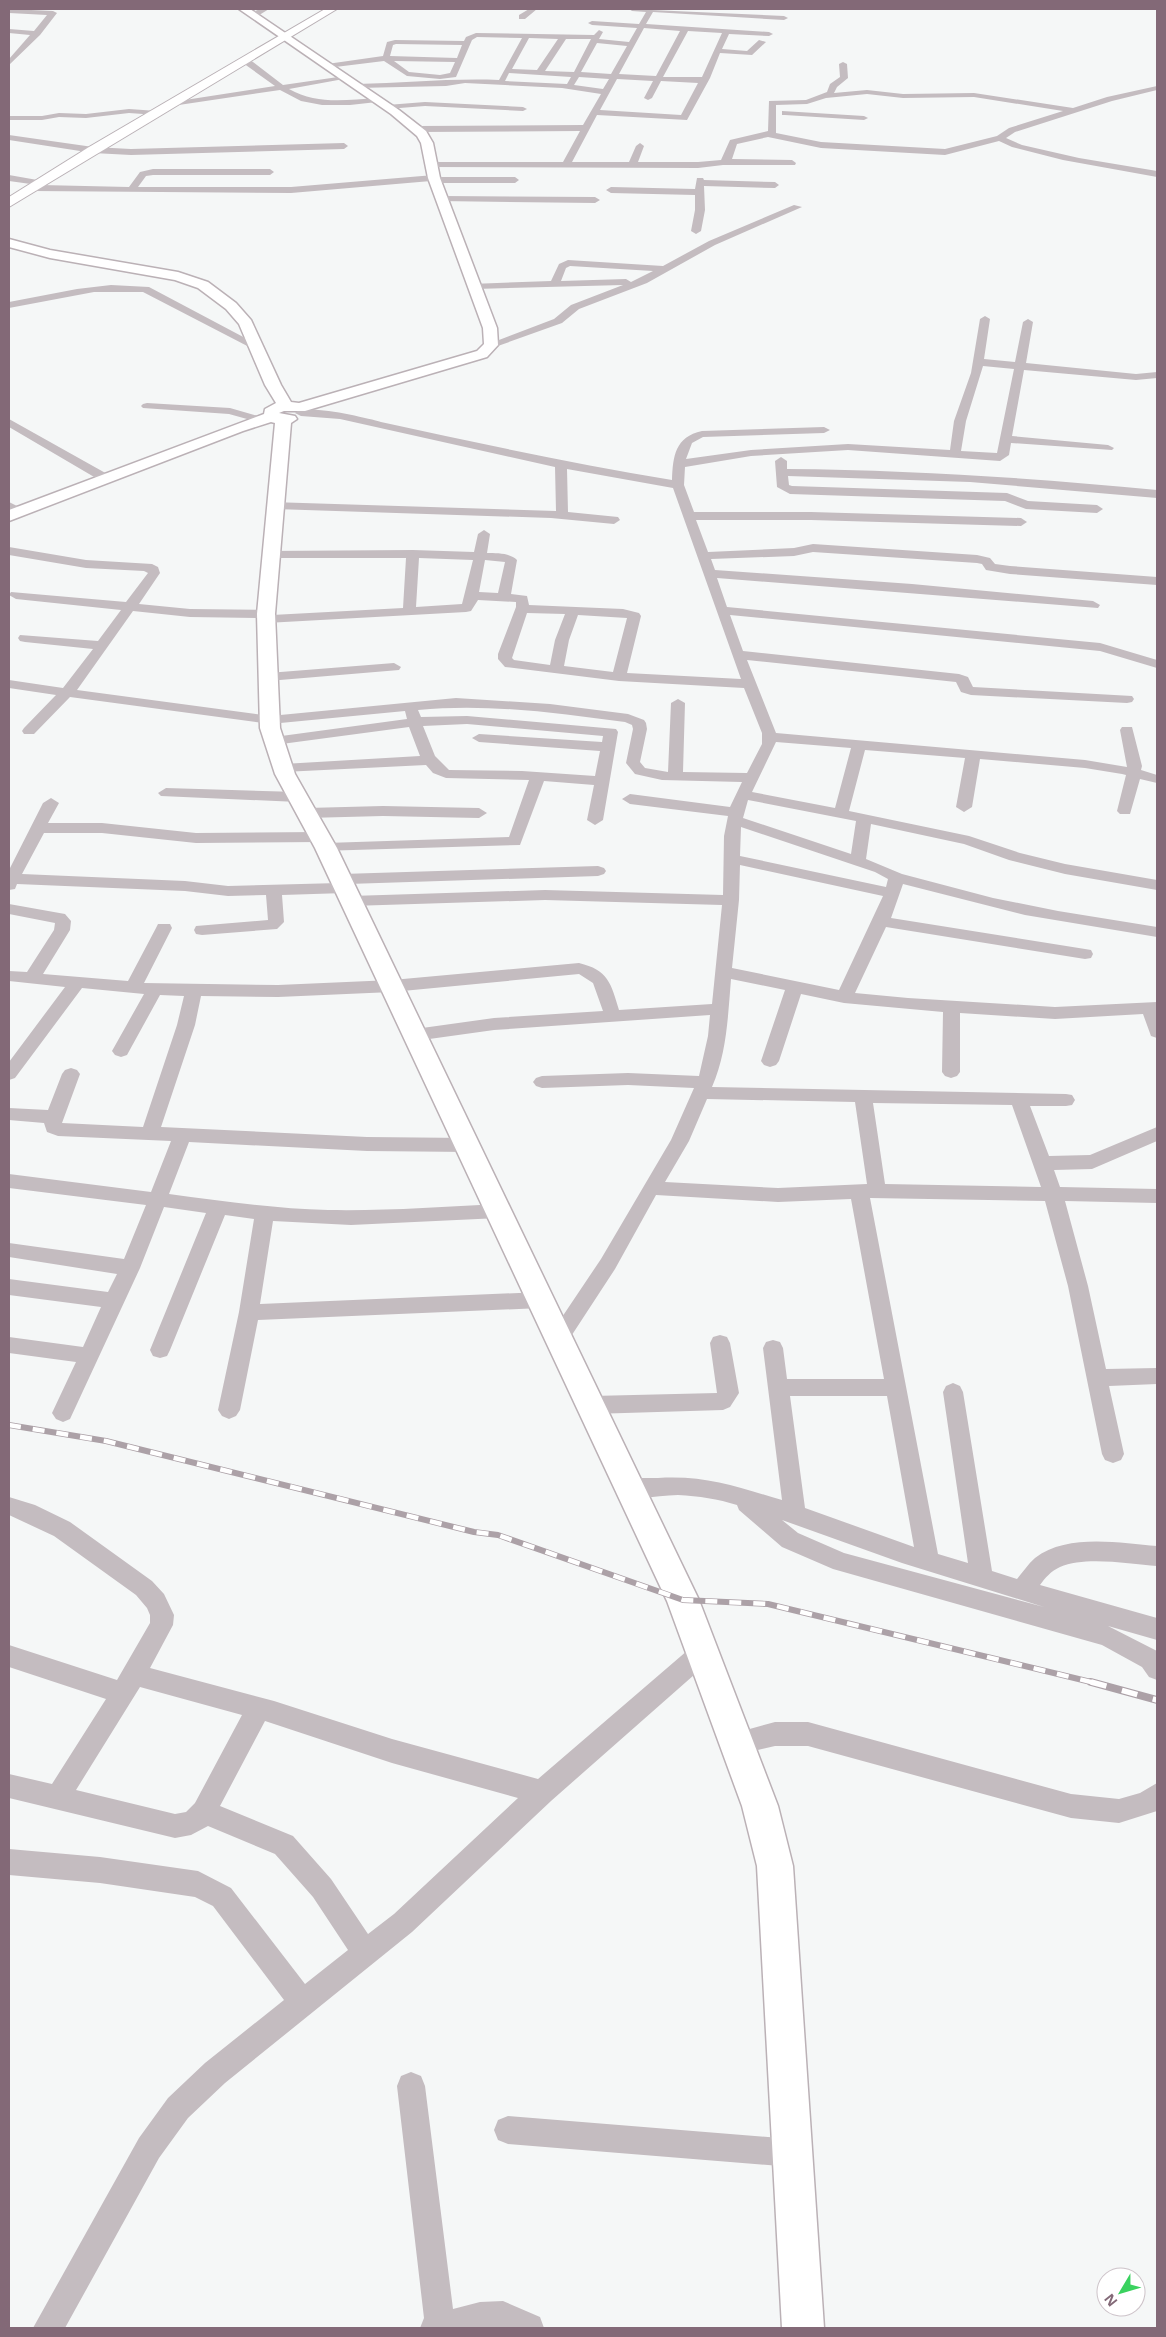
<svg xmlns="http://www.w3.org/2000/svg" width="1166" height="2337" viewBox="0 0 1166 2337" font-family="'Noto Sans',sans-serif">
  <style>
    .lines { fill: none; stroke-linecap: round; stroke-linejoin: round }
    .secondary-casing { stroke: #bbb1b6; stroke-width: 3 }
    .primary-casing { stroke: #b9b0b5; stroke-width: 2 }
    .street { fill: #c4bcc0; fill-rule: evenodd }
    .secondary { fill: #fff; fill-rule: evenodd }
    .primary { fill: #fff; fill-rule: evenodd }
    .rail-far1-casing { stroke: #aca1a7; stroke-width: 6 }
    .rail-casing { stroke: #aca1a7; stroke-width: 8 }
    .rail-far1 { stroke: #fff; stroke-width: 4.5; stroke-dasharray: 12; stroke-linecap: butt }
    .rail { stroke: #fff; stroke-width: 5.5; stroke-dasharray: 16; stroke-linecap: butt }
  </style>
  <rect width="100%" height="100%" fill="#f5f7f7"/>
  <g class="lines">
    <defs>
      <path id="secondary" d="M 239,9 L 250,9 L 399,110 L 426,131 L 433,143 L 440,178 L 497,328 L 498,345 L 487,357 L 305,411 L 284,411 L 279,413 L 295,416 L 297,419 L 291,423 L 275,614 L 280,728 L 295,774 L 337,848 L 699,1600 L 778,1806 L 793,1866 L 824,2328 L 782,2328 L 757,1866 L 742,1806 L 667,1601 L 315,848 L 275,774 L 260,728 L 257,614 L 275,423 L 271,422 L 243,431 L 9,521 L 9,510 L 264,414 L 265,409 L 276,403 L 265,385 L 239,324 L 226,309 L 198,288 L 175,280 L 50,258 L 9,247 L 9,239 L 50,250 L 178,272 L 208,282 L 236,303 L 251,320 L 281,385 L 291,402 L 299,403 L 477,351 L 484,344 L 483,328 L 428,178 L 421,143 L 417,136 L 391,114 Z"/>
      <path id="primary" d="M 325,9 L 337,9 L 9,207 L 9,197 L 89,147 Z"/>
    </defs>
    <use href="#secondary" class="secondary-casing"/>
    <use href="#primary" class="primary-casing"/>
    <path class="street" d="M 9,9 L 53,11 L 57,13 L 40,35 L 9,65 L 9,59 L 30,35 L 9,33 L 9,29 L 34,31 L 47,15 L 9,13 Z
      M 260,9 L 269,9 L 256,17 L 250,17 L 250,13 Z
      M 529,9 L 537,9 L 525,19 L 519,19 L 519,15 Z
      M 629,9 L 784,16 L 788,18 L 784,20 L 653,12 L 646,24 L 769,32 L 773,34 L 769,36 L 729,34 L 722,49 L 747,51 L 759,40 L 766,42 L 752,55 L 720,53 L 710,78 L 687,120 L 597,115 L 572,162 L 629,162 L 636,146 L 640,143 L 644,146 L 638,162 L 698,162 L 721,160 L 730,140 L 768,131 L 769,101 L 806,100 L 827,92 L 830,84 L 840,77 L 839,64 L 843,62 L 847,64 L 848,78 L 837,87 L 834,93 L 867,90 L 903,94 L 974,93 L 1073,108 L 1107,97 L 1157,86 L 1157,90 L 1112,101 L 1015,132 L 1006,138 L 1022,145 L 1079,158 L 1157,171 L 1157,177 L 1063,160 L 1012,147 L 999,141 L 945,155 L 821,148 L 768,137 L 737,144 L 732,159 L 792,160 L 796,163 L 795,165 L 723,165 L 698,168 L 430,167 L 427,166 L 427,162 L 563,162 L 580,131 L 418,132 L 414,129 L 418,126 L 583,125 L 601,94 L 562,88 L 465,83 L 446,86 L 357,88 L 353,86 L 357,84 C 404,83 452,78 499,80 L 522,38 L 477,37 L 472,40 L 456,77 L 440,79 L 407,76 L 384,61 L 327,68 L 323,66 L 327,64 L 383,56 L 387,42 L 395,40 L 464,41 L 466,37 L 476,33 L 594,35 L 599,30 L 603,32 L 599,39 L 629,42 L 637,28 L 592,25 L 588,23 L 592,21 L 639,24 L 646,12 L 632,11 ZM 644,28 L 680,31 L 656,76 L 619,74 ZM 688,31 L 722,33 L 702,77 L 663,77 ZM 529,38 L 558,39 L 537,70 L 512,69 ZM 566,39 L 591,39 L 574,72 L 545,71 ZM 597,43 L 627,46 L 611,74 L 581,72 ZM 396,44 L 462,45 L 457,58 L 390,56 L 393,45 ZM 394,61 L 455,62 L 450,73 L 440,75 L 409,72 ZM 509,73 L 571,77 L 567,84 L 505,81 ZM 579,77 L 609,79 L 603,89 L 574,85 ZM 617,79 L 653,81 L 644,98 L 648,100 L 652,98 L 661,81 L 698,83 L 681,115 L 600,110 ZM 867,94 L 903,98 L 974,97 L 1063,111 L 1009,128 L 997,136 L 945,149 L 821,142 L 776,133 L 776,105 L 807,104 L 826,98 Z
      M 243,59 L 249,59 L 283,85 L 345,76 L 349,78 L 289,89 C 317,105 346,100 377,98 L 381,100 L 377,102 L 350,105 L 322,105 L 301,101 L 280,90 L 172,106 L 168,104 L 172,102 L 275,86 L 243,63 Z
      M 425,102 L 523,107 L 527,109 L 523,111 L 425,106 L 387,109 L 383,107 L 387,105 Z
      M 129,109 L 157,111 L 161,113 L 157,115 L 129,113 L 86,118 L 59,117 L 42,120 L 9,120 L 9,116 L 42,116 L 59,113 L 86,114 Z
      M 782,111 L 864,116 L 868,118 L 864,120 L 785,115 L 782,115 Z
      M 9,135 L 93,147 L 131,149 L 344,143 L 348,146 L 344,149 L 131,155 L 93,153 L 9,140 Z
      M 153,169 L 270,169 L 274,172 L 270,175 L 153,175 L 146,176 L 138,187 L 291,187 L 434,175 L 438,177 L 515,177 L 519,180 L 515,183 L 435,183 L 431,181 L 291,193 L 33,191 L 30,190 L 30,186 L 38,185 L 9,181 L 9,175 L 43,181 L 44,183 L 41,185 L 129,187 L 140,172 Z
      M 697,178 L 703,178 L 704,180 L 775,182 L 779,185 L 775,188 L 704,186 L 705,210 L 701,231 L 696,234 L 691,231 L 695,210 L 695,195 L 611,193 L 606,190 L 611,187 L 695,189 Z
      M 442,196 L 595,197 L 600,200 L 595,203 L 439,201 L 439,197 Z
      M 794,205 L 802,207 L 715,245 L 647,283 L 579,309 L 562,323 L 495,347 L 487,347 L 486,345 L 554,319 L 571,305 L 623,285 L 475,289 L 470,286 L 471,284 L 551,281 L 559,264 L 568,260 L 663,266 L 709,241 ZM 570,266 L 653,271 L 631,282 L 626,279 L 561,281 L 566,268 Z
      M 111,285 L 149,287 L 264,348 L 259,351 L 255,350 L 143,292 L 94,292 L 9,308 L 9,302 L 77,289 Z
      M 985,316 L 990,319 L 984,359 L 1015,362 L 1023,322 L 1028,319 L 1033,322 L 1026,363 L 1136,374 L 1157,372 L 1157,378 L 1136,380 L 1024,370 L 1012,436 L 1108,445 L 1114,448 L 1112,450 L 1011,443 L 1009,455 L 1000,461 L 848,450 L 751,456 L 685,467 L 684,485 L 694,512 L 811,512 L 1021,518 L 1027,522 L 1021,526 L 811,520 L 696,520 L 708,552 L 794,548 L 813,544 L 977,555 L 990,558 L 995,564 L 1010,566 L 1157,577 L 1157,585 L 1010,574 L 986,570 L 982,564 L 977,563 L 813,552 L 794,556 L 711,559 L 715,570 L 912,584 L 1093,601 L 1100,605 L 1098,608 L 717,578 L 727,607 L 1100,643 L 1157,660 L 1157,668 L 1100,651 L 730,615 L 743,651 L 959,674 L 968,677 L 973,687 L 1132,696 L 1134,699 L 1132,702 L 1127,703 L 971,695 L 961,692 L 956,682 L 747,660 L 776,733 L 1085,760 L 1127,767 L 1120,730 L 1122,727 L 1132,727 L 1142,766 L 1141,770 L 1157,775 L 1157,783 L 1140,779 L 1130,814 L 1120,814 L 1117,811 L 1126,775 L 1122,774 L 1085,768 L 980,759 L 972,807 L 964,812 L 956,807 L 965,758 L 865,750 L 849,811 L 969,836 L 1020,853 L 1065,864 L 1157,880 L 1157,890 L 1065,874 L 1009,860 L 964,844 L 871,824 L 866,859 L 902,874 L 993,898 L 1058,911 L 1157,927 L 1157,937 L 1025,915 L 903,884 L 891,918 L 1085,949 L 1091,950 L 1093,954 L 1091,958 L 1085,959 L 886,927 L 855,993 L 908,998 L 1055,1007 L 1157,1002 L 1157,1038 L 1151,1036 L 1143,1014 L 1055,1019 L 960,1013 L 960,1072 L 957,1076 L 951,1078 L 945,1076 L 942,1072 L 943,1012 L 844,1003 L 801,994 L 779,1061 L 776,1065 L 770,1067 L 764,1065 L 761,1061 L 785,990 L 731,979 C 728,1015 727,1053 712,1087 L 1066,1094 L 1072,1095 L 1075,1100 L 1072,1105 L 1066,1106 L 1030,1106 L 1049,1156 L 1090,1155 L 1157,1127 L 1157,1141 L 1092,1169 L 1054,1170 L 1060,1187 L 1157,1189 L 1157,1203 L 1065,1201 L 1088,1286 L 1106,1369 L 1157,1368 L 1157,1384 L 1109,1386 L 1124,1454 L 1121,1460 L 1113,1463 L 1105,1460 L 1102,1454 L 1068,1286 L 1045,1201 L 870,1198 L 938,1554 L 968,1563 L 943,1392 L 946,1386 L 953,1383 L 960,1386 L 963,1392 L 992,1571 L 1017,1579 C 1023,1572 1028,1564 1035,1558 C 1067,1533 1120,1543 1157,1546 L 1157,1566 C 1130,1564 1085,1556 1060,1567 C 1051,1571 1045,1578 1040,1585 L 1157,1618 L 1157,1640 L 1108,1626 L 1157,1651 L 1157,1680 L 1149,1677 L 1142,1667 L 1102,1645 L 833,1569 L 782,1547 L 739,1510 L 737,1505 C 718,1499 699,1496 678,1495 C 660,1495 640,1501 623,1495 L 620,1488 L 623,1481 C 634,1477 646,1478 658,1478 C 706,1475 737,1487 782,1500 L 763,1348 L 766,1342 L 773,1340 L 780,1342 L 783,1348 L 787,1379 L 884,1379 L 851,1199 L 778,1202 L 656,1195 L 615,1269 L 566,1344 L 559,1346 L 552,1344 L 549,1338 L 552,1332 L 601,1259 L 671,1140 L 694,1088 L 628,1085 L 542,1088 L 536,1086 L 533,1082 L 536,1078 L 542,1076 L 628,1073 L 699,1076 L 708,1036 L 710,1015 L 494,1030 L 415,1041 L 409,1039 L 406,1035 L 409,1031 L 415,1029 L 494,1018 L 603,1011 L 593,983 L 579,974 L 392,992 L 278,997 L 201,996 L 195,1025 L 161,1127 L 367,1137 L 468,1138 L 475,1140 L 477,1145 L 475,1150 L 468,1152 L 367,1151 L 189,1142 L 169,1194 C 222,1201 275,1209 328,1210 C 385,1211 442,1207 499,1204 L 506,1206 L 509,1211 L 506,1216 L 499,1218 L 351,1225 L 273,1221 L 260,1304 L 541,1292 L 548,1294 L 551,1300 L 548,1306 L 541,1308 L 258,1320 L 240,1410 L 236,1416 L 229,1419 L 222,1416 L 218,1410 L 239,1312 L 254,1219 L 225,1215 L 170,1350 L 167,1356 L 160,1358 L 153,1356 L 150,1350 L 206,1213 L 164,1207 L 140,1268 L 70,1419 L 63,1422 L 56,1419 L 52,1413 L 76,1362 L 9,1353 L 9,1337 L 83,1347 L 101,1307 L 9,1295 L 9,1279 L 108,1292 L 117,1274 L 9,1257 L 9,1243 L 124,1259 L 146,1205 L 9,1188 L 9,1174 L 151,1192 L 171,1141 L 58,1136 L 47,1132 L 44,1123 L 9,1120 L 9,1108 L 48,1110 L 62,1074 L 65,1070 L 71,1068 L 77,1070 L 80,1074 L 62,1123 L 143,1127 L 177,1025 L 184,996 L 160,995 L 127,1055 L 121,1057 L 115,1055 L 112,1051 L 144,994 L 82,988 L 15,1078 L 9,1080 L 9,1062 L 65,987 L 9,981 L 9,971 L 27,972 L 54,930 L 55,923 L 9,914 L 9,904 L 65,914 L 71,921 L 70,930 L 43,974 L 128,981 L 156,928 L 158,924 L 170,924 L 172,928 L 144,983 L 278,985 L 392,980 L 579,963 C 608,970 611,983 619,1010 L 712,1004 L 722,905 L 545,900 L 351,906 L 345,905 L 343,901 L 345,897 L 351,896 L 545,890 L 723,895 L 724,836 L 728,816 L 630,804 L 622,799 L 630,794 L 730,807 L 742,782 L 662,780 L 635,774 L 626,763 L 633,729 L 632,725 L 625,722 C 556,713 487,703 418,710 L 421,717 L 467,716 L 616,729 L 618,732 L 603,820 L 595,825 L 587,820 L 594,785 L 544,781 L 520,845 L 320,851 L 318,848 L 320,845 L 326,843 L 509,837 L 529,780 L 446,778 L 433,773 L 426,765 L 283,772 L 276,768 L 283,764 L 420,756 L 409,727 L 274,745 L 267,741 L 274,737 L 407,719 L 405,711 L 270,724 L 70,697 L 34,734 L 24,734 L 22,731 L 24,728 L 56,695 L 9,688 L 9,680 L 63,688 L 93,649 L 25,642 L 20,641 L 18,638 L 20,635 L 98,641 L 121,610 L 16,599 L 9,595 L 11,592 L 126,602 L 148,573 L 144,571 L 86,568 L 9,555 L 9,547 L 86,560 L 152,564 L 158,567 L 160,573 L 139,604 L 190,609 L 266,610 L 271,611 L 272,615 L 403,608 L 406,558 L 270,558 L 264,554 L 266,551 L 413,550 L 474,552 L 478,534 L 484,530 L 490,534 L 487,553 C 497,553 510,553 517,560 L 511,594 L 527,596 L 529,605 L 623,609 L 639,613 L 641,616 L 627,673 L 741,679 L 673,488 L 567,469 L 568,512 L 618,517 L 620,520 L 614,524 L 551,518 L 275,509 L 271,508 L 269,505 L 271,502 L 556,511 L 555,467 L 340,419 L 301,416 L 295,413 C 305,403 366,418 381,422 C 478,443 574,464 672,480 C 673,456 675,437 702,431 L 824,427 L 830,430 L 824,433 L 703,437 L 692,443 L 686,459 L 751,450 L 848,444 L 950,450 L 954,421 L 971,373 L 980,319 ZM 983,366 L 1014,369 L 997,453 L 961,451 L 966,421 ZM 419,558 L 473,560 L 462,604 L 416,607 ZM 485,560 L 505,562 L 498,593 L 479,592 ZM 478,600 L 516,602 L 516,607 L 498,654 L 498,659 L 505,667 L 619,681 L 744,688 L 762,733 L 762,744 L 747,773 L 683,772 L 685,703 L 678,699 L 671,703 L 668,772 L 645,768 L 640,762 L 647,729 L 646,723 L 644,720 L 628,714 L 550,704 L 456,698 L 270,716 L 77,690 L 133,611 L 190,617 L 260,618 L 261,622 L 266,623 L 466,612 L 471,611 ZM 527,613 L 565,614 L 555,640 L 550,665 L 514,660 L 512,658 ZM 578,615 L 627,618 L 613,672 L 564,666 L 569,640 ZM 467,724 L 603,736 L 602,742 L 479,734 L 472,738 L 479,742 L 600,751 L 595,776 L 522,771 L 449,770 L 435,756 L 423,726 ZM 776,742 L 851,748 L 835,808 L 752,792 ZM 748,800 L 856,821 L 851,854 L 743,818 ZM 741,827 L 875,872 L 888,879 L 886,887 L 740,856 ZM 740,865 L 883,896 L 839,990 L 732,968 L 739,900 ZM 707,1099 L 855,1102 L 867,1184 L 778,1188 L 665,1182 L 689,1141 ZM 873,1103 L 1012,1105 L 1041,1187 L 885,1184 ZM 790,1396 L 887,1396 L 914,1547 L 805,1508 ZM 782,1520 L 902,1563 L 1044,1607 L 844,1553 L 798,1533 Z
      M 147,403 L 230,408 L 265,418 L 267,420 L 261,423 L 229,414 L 143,408 L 141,406 L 143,404 Z
      M 9,419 L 109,475 L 111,478 L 109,481 L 101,481 L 9,427 Z
      M 781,457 L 787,461 L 787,469 C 911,470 1034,478 1157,490 L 1157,498 L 970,482 L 788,476 L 789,485 L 792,486 L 1007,493 L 1028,501 L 1097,505 L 1103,509 L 1097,513 L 1026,509 L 1005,501 L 790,494 L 777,487 L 775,461 Z
      M 9,502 L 27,511 L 21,515 L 9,510 Z
      M 394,663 L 401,667 L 399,670 L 268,681 L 261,677 L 268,673 Z
      M 166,788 L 298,792 L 306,797 L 298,802 L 161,796 L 158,793 Z
      M 51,798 L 59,803 L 48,823 L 102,823 L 196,833 L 320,832 L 325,834 L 328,837 L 325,840 L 320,842 L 196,843 L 102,833 L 44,833 L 22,874 L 185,881 L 228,886 L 339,883 L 334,879 L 336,876 L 342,874 L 598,866 L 604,868 L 606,871 L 604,874 L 598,876 L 348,884 L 353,888 L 351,892 L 345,893 L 282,895 L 284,922 L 277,929 L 202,935 L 196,934 L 194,930 L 196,926 L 268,920 L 266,895 L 228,896 L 185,891 L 17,884 L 15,889 L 9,890 L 9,870 L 43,803 Z
      M 383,806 L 479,808 L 487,813 L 479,818 L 383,816 L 307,818 L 299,813 L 307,808 Z
      M 720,1335 L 727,1337 L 730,1343 L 739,1393 L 730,1407 L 723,1410 L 592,1414 L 585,1411 L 581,1405 L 585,1399 L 592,1396 L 717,1393 L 710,1343 L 713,1337 Z
      M 9,1497 L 35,1505 L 70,1522 L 152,1581 L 164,1594 L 174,1615 L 173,1625 L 150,1668 L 274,1701 L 392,1739 L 538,1779 L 695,1644 L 703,1641 L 711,1644 L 715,1652 L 711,1660 L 551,1801 L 412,1932 L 225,2083 L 188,2118 L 159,2158 L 65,2328 L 33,2328 L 139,2138 L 168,2098 L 205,2063 L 284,2000 L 213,1906 L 195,1897 L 100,1883 L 9,1875 L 9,1849 L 100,1857 L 198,1871 L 231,1888 L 305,1984 L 348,1950 L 313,1897 L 275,1854 L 208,1826 L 191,1835 L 175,1838 L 9,1798 L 9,1774 L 52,1784 L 106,1699 L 9,1667 L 9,1645 L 117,1680 L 150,1623 L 150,1615 L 147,1608 L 136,1595 L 54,1536 L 9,1515 ZM 140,1687 L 242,1715 L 195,1803 L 186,1812 L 175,1814 L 76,1790 ZM 265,1721 L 392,1763 L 518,1798 L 394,1914 L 368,1934 L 331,1879 L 293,1836 L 220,1806 Z
      M 775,1722 L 808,1722 L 1071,1794 L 1119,1799 L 1140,1793 L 1157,1783 L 1157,1811 L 1119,1823 L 1071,1818 L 808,1746 L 775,1746 L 737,1755 L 728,1751 L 725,1743 L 728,1735 Z
      M 411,2072 L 421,2076 L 425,2086 L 453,2309 L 480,2302 L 503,2301 L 540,2317 L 544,2328 L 420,2328 L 424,2318 L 397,2086 L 401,2076 Z
      M 508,2116 L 792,2139 L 802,2143 L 806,2153 L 802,2163 L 792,2167 L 508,2144 L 498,2140 L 494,2130 L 498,2120 Z"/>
    <use href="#secondary" class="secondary"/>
    <use href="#primary" class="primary"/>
    <defs>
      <path id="rail-far1" d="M 9,1425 L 106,1441 L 474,1532 L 498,1535 L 683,1600 L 768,1604 L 1095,1683"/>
      <path id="rail" d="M 1091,1682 L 1157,1700"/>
    </defs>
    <use href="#rail-far1" class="rail-far1-casing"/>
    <use href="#rail" class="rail-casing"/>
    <use href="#rail-far1" class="rail-far1"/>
    <use href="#rail" class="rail"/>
  </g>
  <rect width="1166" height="2337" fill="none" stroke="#836977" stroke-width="20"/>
  <g transform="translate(1121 2292) rotate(232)"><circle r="24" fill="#ffffff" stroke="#cdc3c9"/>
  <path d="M0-4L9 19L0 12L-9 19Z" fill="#3ad25f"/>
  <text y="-8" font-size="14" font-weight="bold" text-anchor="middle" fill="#836977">N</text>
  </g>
</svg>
